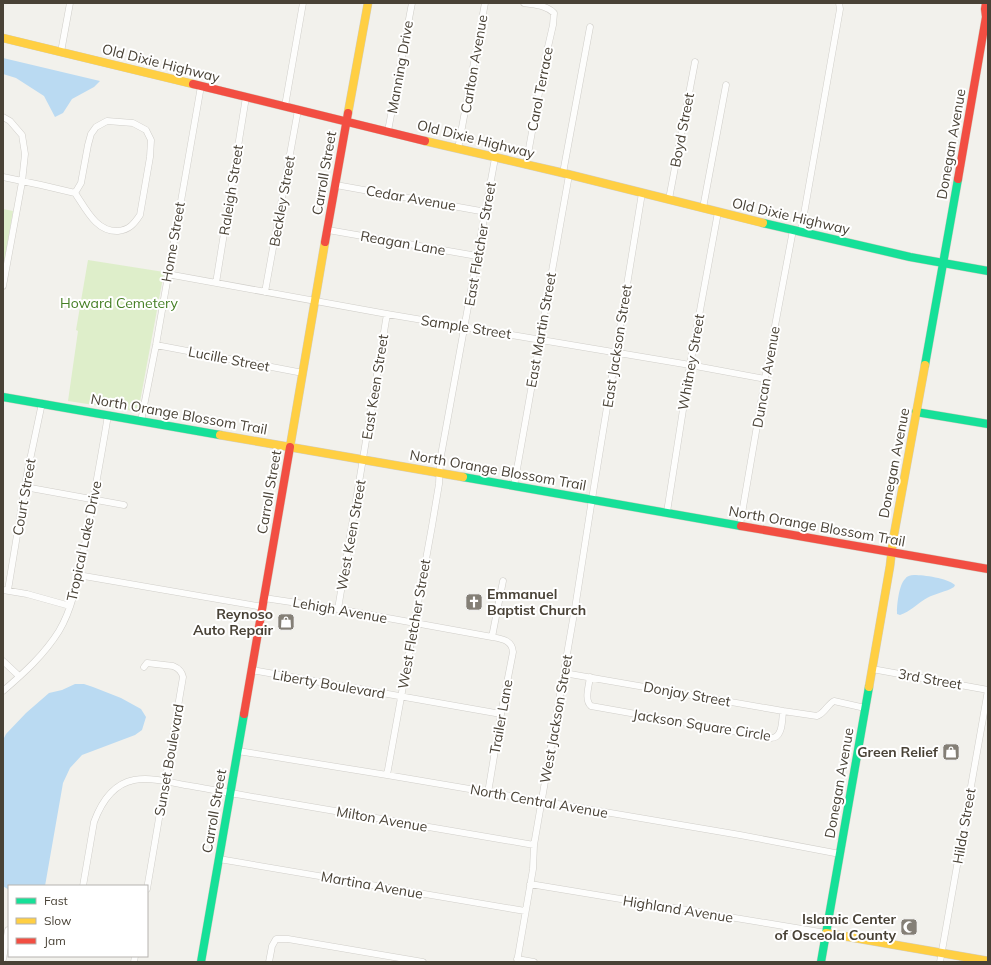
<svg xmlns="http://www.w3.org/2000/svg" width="991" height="965" viewBox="0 0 991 965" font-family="Mulish,sans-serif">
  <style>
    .green { fill: #deeeca }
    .water { fill: #badaf2 }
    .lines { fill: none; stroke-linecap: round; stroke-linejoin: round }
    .street-casing { stroke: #d0cec9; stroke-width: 7 }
    .fast-casing { stroke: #d2cec2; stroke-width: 9 }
    .slow-casing { stroke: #d2cec2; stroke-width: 9 }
    .jam-casing { stroke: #d2cec2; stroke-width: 9 }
    .street { stroke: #fdfdfc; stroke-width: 6 }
    .fast { stroke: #16e098; stroke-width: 8 }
    .slow { stroke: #ffcf43; stroke-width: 8 }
    .jam { stroke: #f24e42; stroke-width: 8 }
    .labels { text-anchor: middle; stroke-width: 4; stroke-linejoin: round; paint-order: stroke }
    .street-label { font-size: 14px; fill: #494236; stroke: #fff }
    .park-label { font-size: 14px; fill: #457f25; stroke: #fff }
    .poi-label { font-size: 14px; font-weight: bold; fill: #494236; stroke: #fff; text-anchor: end }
  </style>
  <rect width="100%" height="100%" fill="#f2f1ec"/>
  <path class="green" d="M 3,209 L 13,211 L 3,269 Z
    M 88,260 L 164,272 L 139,407 L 133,411 L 68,401 L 78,331 L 76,330 Z"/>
  <path class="water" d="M 3,58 L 100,81 L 94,87 L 72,99 L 63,113 L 55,117 L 44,96 L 16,78 L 3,74 Z
    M 914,575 C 924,575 947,578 955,585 L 954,587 C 946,592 936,593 927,598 C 918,603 910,612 900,615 L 897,614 L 897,612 C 897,604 899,585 905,579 C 907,576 910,575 914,575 Z
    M 75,684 L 84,684 L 93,687 L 121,698 L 141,709 L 146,717 L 142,730 L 135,735 L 82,755 L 70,768 L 63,783 L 45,886 L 9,886 L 9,890 L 3,886 L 3,740 L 6,734 L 26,713 L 49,693 L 62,690 Z"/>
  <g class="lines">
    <defs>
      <path id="street" d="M 524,3 C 534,5 546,5 554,13 L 553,25 L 545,60 L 526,165
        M 61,52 L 70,3
        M 285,106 L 303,3
        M 3,117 L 10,121 L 22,135 L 25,154 L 22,182 L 3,286
        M 388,131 L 412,3
        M 458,149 L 485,3
        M 563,173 L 590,27
        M 3,177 L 41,185 L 75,193 C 86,209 96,232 118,231 C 129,230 134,224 140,215 L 150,157 L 151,140 L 146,130 L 133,123 L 107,121 L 96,127 L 91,134 L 88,145 L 81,183 L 75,193
        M 336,185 L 486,212
        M 669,199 L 695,62
        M 703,208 L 726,85
        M 328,230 L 477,256
        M 801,231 L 840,9 L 839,3
        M 167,274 L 387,314 L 690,365 L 765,379
        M 216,283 L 246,97
        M 265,292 L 298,110
        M 156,345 L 303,373
        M 141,421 L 156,345 L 201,86
        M 514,486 L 569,175
        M 25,487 L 124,505
        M 667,512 L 690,365 L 718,212
        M 740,525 L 765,379 L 793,230
        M 78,575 L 263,607
        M 3,590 L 27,594 L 70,606
        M 8,590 L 27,474 L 42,403
        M 264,598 L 338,609 L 492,637 C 502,639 512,640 513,652 L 501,714 L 488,793
        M 338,609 L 387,314
        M 492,637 L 503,581
        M 3,661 L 19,676
        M 144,667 L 147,663 L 173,666 C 178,668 182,672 183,677 L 147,889
        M 872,669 L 988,690
        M 252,670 L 501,714
        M 564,673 L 783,711
        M 590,677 C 589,686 584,700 591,706 L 771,738 C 783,738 782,720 783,711 L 817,716 C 825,713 827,705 834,701 L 865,708
        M 3,691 C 24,673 44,655 59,631 C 74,606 79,572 85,544 C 93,501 101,458 108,415
        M 238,751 L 387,775 L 740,835 L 840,854
        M 387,775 L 432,526 L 439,484 L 440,461 L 495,158
        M 219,859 L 525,911
        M 530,884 L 826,933
        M 83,886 L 94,822 C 101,803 113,784 134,780 C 151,777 169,782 185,785 C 204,788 223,792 242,795 C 339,812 436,828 534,845
        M 3,959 L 8,930
        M 517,959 L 534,962
        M 134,962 L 135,956
        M 269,962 L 272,946 L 276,939 L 288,939 L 423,962
        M 517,962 L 533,869 L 534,845 L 576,602 L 592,499 L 642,193
        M 940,962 L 988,690"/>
      <path id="fast" d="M 763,223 L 910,257 L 988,271
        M 925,365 L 958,179
        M 3,397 L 220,435
        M 916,412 L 988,424
        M 463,477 L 741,526
        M 201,962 L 244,714
        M 821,962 L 869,687"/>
      <path id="slow" d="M 3,38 L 193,84
        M 348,113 L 368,3
        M 425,141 L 563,173 L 763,223
        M 220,435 L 463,477
        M 290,447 L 325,242
        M 869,687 L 890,566 L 893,540 L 925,365
        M 826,933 L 988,961"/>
      <path id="jam" d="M 986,3 L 985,9 L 986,17
        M 193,84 L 425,141
        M 958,179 L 986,17 L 988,14
        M 325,242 L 348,113
        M 741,526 L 988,569
        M 244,714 L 290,447"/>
    </defs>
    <use href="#street" class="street-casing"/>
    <use href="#fast" class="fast-casing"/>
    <use href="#slow" class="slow-casing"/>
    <use href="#jam" class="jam-casing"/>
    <use href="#street" class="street"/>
    <use href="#fast" class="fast"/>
    <use href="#slow" class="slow"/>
    <use href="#jam" class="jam"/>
  </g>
  <defs>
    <symbol id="church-square" viewBox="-11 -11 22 22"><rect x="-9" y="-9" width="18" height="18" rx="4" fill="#847f76" stroke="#fff"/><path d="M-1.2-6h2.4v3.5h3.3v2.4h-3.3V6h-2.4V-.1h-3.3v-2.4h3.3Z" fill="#fff"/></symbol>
    <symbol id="shop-square" viewBox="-11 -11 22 22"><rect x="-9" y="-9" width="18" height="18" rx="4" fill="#847f76" stroke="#fff"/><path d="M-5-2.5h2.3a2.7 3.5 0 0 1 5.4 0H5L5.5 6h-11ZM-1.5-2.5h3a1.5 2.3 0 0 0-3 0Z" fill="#fff"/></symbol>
    <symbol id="mosque-square" viewBox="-11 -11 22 22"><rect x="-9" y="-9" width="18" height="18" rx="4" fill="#847f76" stroke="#fff"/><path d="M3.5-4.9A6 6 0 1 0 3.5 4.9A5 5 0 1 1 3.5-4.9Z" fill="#fff"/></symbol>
  </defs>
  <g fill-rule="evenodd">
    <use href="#church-square" x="464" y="592" width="20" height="20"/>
    <use href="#shop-square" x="276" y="612" width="20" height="20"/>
    <use href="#shop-square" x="941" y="742" width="20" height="20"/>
    <use href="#mosque-square" x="899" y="917" width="20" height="20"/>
  </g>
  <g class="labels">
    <g class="street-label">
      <text transform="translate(161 63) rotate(14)" y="5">Old Dixie Highway</text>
      <text transform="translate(474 64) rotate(-80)" y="5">Carlton Avenue</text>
      <text transform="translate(400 67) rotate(-80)" y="5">Manning Drive</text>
      <text transform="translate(540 89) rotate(-79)" y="5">Carol Terrace</text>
      <text transform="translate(682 130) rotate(-79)" y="5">Boyd Street</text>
      <text transform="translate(476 139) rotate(14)" y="5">Old Dixie Highway</text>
      <text transform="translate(951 144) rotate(-80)" y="5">Donegan Avenue</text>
      <text transform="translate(324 173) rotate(-80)" y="5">Carroll Street</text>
      <text transform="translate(231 190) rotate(-81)" y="5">Raleigh Street</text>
      <text transform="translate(411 198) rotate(10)" y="5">Cedar Avenue</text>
      <text transform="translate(282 201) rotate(-80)" y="5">Beckley Street</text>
      <text transform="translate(791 216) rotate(13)" y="5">Old Dixie Highway</text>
      <text transform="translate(173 242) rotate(-80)" y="5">Home Street</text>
      <text transform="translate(403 243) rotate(10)" y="5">Reagan Lane</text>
      <text transform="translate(480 244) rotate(-80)" y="5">East Fletcher Street</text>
      <text transform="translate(466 327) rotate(9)" y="5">Sample Street</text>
      <text transform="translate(541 330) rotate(-80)" y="5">East Martin Street</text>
      <text transform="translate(617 346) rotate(-81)" y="5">East Jackson Street</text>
      <text transform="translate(229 359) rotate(11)" y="5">Lucille Street</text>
      <text transform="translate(691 362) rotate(-80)" y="5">Whitney Street</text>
      <text transform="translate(766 377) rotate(-80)" y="5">Duncan Avenue</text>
      <text transform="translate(375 387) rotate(-81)" y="5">East Keen Street</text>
      <text transform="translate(179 414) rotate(10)" y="5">North Orange Blossom Trail</text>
      <text transform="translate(894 463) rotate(-79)" y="5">Donegan Avenue</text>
      <text transform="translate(498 470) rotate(10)" y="5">North Orange Blossom Trail</text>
      <text transform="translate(269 492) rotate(-80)" y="5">Carroll Street</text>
      <text transform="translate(24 497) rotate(-80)" y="5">Court Street</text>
      <text transform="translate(817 526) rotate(10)" y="5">North Orange Blossom Trail</text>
      <text transform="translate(351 535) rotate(-80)" y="5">West Keen Street</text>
      <text transform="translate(84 541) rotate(-78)" y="5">Tropical Lake Drive</text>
      <text transform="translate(340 610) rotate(10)" y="5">Lehigh Avenue</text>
      <text transform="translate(414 624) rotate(-80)" y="5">West Fletcher Street</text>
      <text transform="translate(930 679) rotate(10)" y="5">3rd Street</text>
      <text transform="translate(329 684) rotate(10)" y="5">Liberty Boulevard</text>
      <text transform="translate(687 694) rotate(10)" y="5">Donjay Street</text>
      <text transform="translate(501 717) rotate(-80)" y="5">Trailer Lane</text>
      <text transform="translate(556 719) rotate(-80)" y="5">West Jackson Street</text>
      <text transform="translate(702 725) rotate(9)" y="5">Jackson Square Circle</text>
      <text transform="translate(169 760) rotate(-80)" y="5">Sunset Boulevard</text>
      <text transform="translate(839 783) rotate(-80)" y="5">Donegan Avenue</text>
      <text transform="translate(539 801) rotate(10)" y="5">North Central Avenue</text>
      <text transform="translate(214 811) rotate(-80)" y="5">Carroll Street</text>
      <text transform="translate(382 819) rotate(10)" y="5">Milton Avenue</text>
      <text transform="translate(964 826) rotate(-80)" y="5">Hilda Street</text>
      <text transform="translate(372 885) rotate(10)" y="5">Martina Avenue</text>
      <text transform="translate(678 909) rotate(9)" y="5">Highland Avenue</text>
    </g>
    <g class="park-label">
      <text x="119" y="308">Howard Cemetery</text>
    </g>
    <g class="poi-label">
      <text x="487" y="599" text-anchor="start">Emmanuel<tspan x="487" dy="16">Baptist Church</tspan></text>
      <text x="273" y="619">Reynoso<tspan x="273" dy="16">Auto Repair</tspan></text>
      <text x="938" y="757">Green Relief</text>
      <text x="896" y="924">Islamic Center<tspan x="896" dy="16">of Osceola County</tspan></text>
    </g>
  </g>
  <rect width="991" height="965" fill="none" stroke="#494236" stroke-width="8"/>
  <rect x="8" y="885" width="140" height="72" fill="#ffffff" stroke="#b6b3af"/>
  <rect x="16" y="898" width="20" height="6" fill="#16e098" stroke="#b6b3af"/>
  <text x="44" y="905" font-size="12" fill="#494236">Fast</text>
  <rect x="16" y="918" width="20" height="6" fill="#ffcf43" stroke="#b6b3af"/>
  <text x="44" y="925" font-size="12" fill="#494236">Slow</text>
  <rect x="16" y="938" width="20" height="6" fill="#f24e42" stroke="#b6b3af"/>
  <text x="44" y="945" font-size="12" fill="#494236">Jam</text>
</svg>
